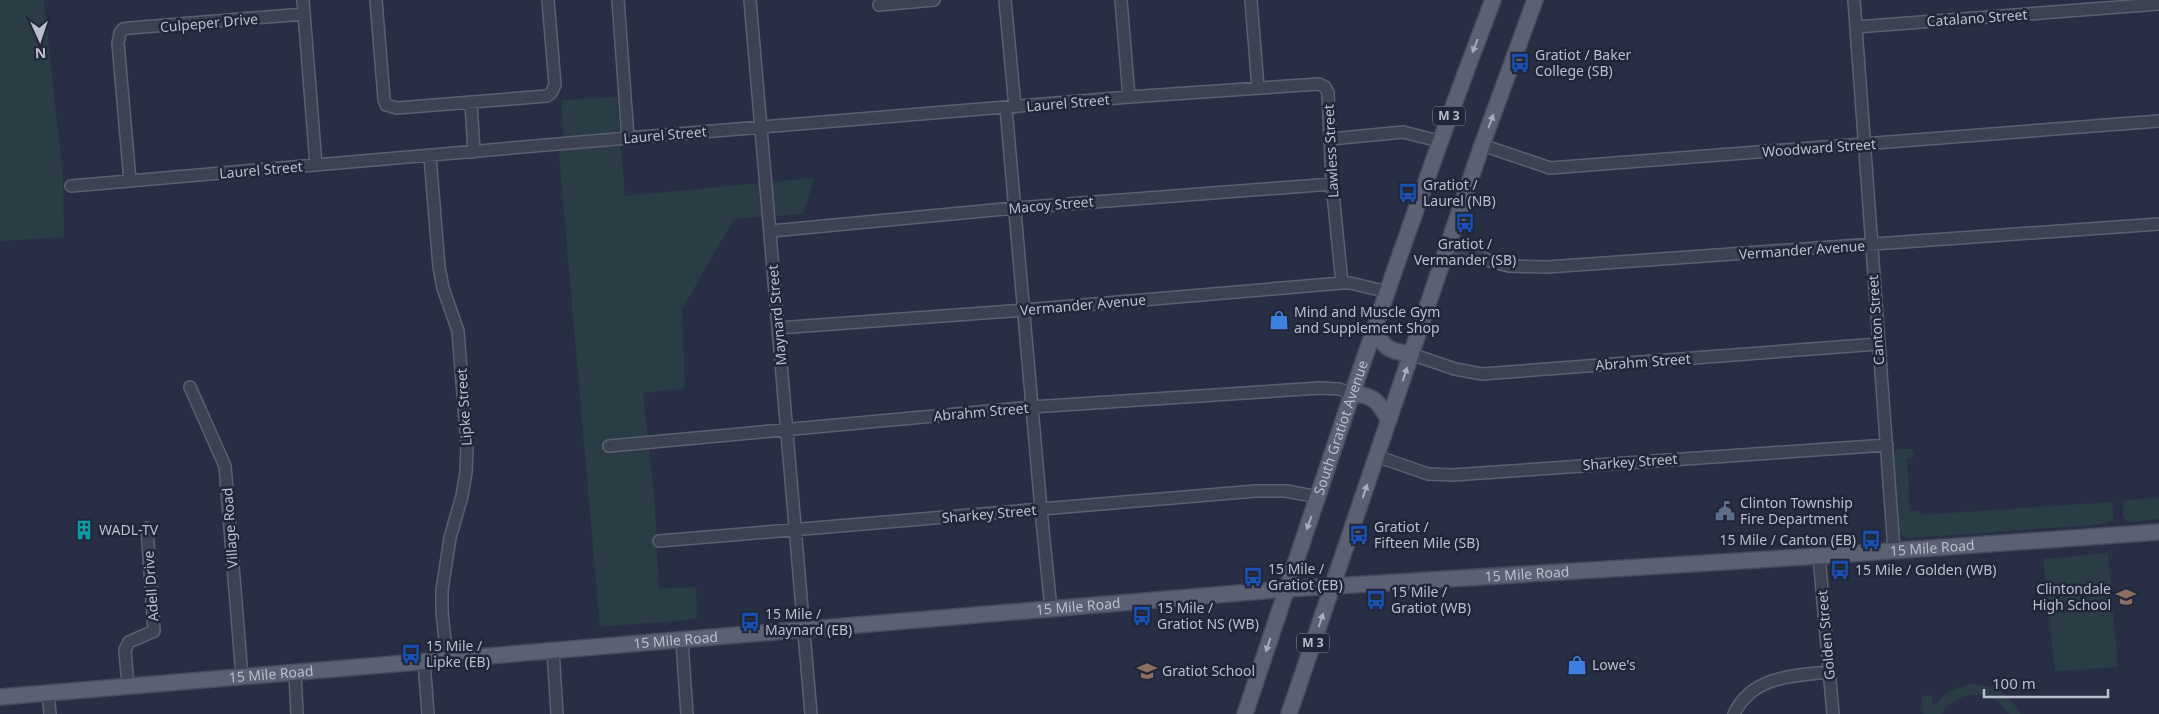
<svg xmlns="http://www.w3.org/2000/svg" width="2159" height="714" viewBox="0 0 2159 714" font-family="'Noto Sans',sans-serif">
  <style>
    .green { fill: #2a3d45 }
    .lines { fill: none; stroke-linecap: round; stroke-linejoin: round }
    .minor-casing { stroke: #5b5f71; stroke-width: 14 }
    .major-casing { stroke: #464b5d; stroke-width: 18 }
    .minor { stroke: #3d4253; stroke-width: 11 }
    .major { stroke: #5b6073; stroke-width: 15 }
    .oneway { fill: #a7abbb }
    .labels { text-anchor: middle; stroke-width: 5; stroke-linejoin: round; paint-order: stroke }
    .shield { fill: #212639; stroke: #8c90a1; stroke-width: 1 }
    .shield-label { font-size: 12px; font-weight: bold; fill: #babecd }
    .street-label { font-size: 14px; fill: #babecd; stroke: #212639 }
    .poi-label { font-size: 14px; fill: #babecd; stroke: #212639; text-anchor: start }
  </style>
  <rect width="100%" height="100%" fill="#282f44"/>
  <path class="green" d="M 0,0 L 44,0 L 63,178 L 64,237 L 0,241 Z
    M 617,97 L 625,196 L 814,178 L 803,214 L 734,219 L 682,309 L 685,388 L 643,393 L 654,490 L 659,589 L 696,587 L 697,619 L 600,627 L 559,155 L 563,134 L 561,100 Z
    M 1898,449 L 1912,449 L 1914,457 L 1907,457 L 1910,511 L 1919,510 L 1920,515 L 2112,502 L 2114,518 L 2107,524 L 1910,538 L 1904,537 L 1897,529 L 1891,453 Z
    M 2159,498 L 2159,519 L 2130,522 L 2125,520 L 2123,516 L 2123,502 L 2125,500 Z
    M 2108,553 L 2118,667 L 2055,671 L 2043,559 Z
    M 1970,684 C 1993,684 2010,694 2020,714 L 2009,714 C 1991,688 1958,689 1941,714 L 1923,714 L 1921,696 L 1932,695 L 1933,706 L 1948,692 Z"/>
  <g class="lines">
    <defs>
      <path id="minor" d="M 303,0 L 316,165
        M 376,0 L 384,99 L 386,105 L 397,108 L 547,96 L 551,93 L 555,85 L 548,0
        M 618,0 L 628,138
        M 750,0 L 811,714
        M 1005,0 L 1015,107
        M 1121,0 L 1129,97
        M 1251,0 L 1258,88
        M 1854,0 L 1894,550
        M 879,5 L 934,0
        M 1856,27 L 2159,4
        M 471,103 L 474,152
        M 1006,108 L 1041,510 L 1051,609
        M 1331,139 L 1403,132 L 1439,141
        M 1482,145 L 1550,168 L 2159,121
        M 430,156 L 439,267 L 443,288 L 458,331 L 467,446 L 466,472 L 462,496 L 450,538 L 442,590 L 442,612 L 447,659
        M 130,181 L 118,43 L 120,33 L 123,29 L 130,28 L 304,14
        M 71,186 L 628,138 L 1129,97 L 1319,84 L 1325,87 L 1328,93 L 1332,184 L 1342,283
        M 771,231 L 1015,208 L 1332,184
        M 1448,244 L 1490,261 L 1509,266 L 1547,267 L 2159,224
        M 778,328 L 1024,310 L 1342,283 L 1350,283 L 1388,292
        M 1411,354 L 1455,369 L 1482,374 L 1878,344
        M 190,387 L 225,466 L 242,677
        M 609,446 L 1032,407 L 1320,388 L 1339,389 L 1353,394
        M 1376,456 L 1428,474 L 1452,475 L 1887,445
        M 659,541 L 1256,491 L 1286,491 L 1318,497
        M 1819,556 L 1833,714
        M 682,641 L 687,714
        M 553,650 L 557,714
        M 424,661 L 428,714
        M 295,673 L 297,714
        M 128,687 L 125,650 L 129,642 L 154,631 L 147,528
        M 48,693 L 50,714
        M 1734,714 C 1752,676 1792,676 1829,672"/>
      <g id="major">
        <path d="M 1375,330 C 1385,350 1390,351 1411,354"/>
        <path d="M 1353,394 C 1375,395 1378,402 1389,420"/>
        <path id="s1" d="M 0,697 L 1286,589 L 1819,556 L 2159,532"/>
        <path id="s2" d="M 1245,714 C 1325,475 1403,235 1493,0"/>
        <path d="M 1289,714 L 1482,145 L 1535,0"/>
      </g>
    </defs>
    <use href="#minor" class="minor-casing"/>
    <use href="#major" class="major-casing"/>
    <use href="#minor" class="minor"/>
    <use href="#major" class="major"/>
  </g>
  <defs><path id="oneway-solid" d="M-6-.8H1V-3.2L6.5 0L1 3.2V.8H-6Z" transform="scale(1.25)"/></defs>
  <g class="oneway">
    <use href="#oneway-solid" transform="translate(1475 46) rotate(111)"/>
    <use href="#oneway-solid" transform="translate(1491 121) rotate(-70)"/>
    <use href="#oneway-solid" transform="translate(1405 374) rotate(-71)"/>
    <use href="#oneway-solid" transform="translate(1365 491) rotate(-72)"/>
    <use href="#oneway-solid" transform="translate(1309 523) rotate(110)"/>
    <use href="#oneway-solid" transform="translate(1321 620) rotate(-71)"/>
    <use href="#oneway-solid" transform="translate(1268 645) rotate(108)"/>
  </g>
  <defs>
    <symbol id="bus-bare" viewBox="-9 -9 18 18"><path d="M-5-6H5V4H4V6H2V4H-2V6H-4V4H-5ZM-3.5-4V0h7V-4ZM-3.5 1.2v1.5H-2V1.2ZM2 1.2v1.5H3.5V1.2Z" fill="#1a4fb4" stroke="#212639" stroke-width="2.5" paint-order="stroke"/></symbol>
    <symbol id="shop-bare" viewBox="-9 -9 18 18"><path d="M-5-2.5h2.3a2.7 3.5 0 0 1 5.4 0H5L5.5 6h-11ZM-1.5-2.5h3a1.5 2.3 0 0 0-3 0Z" fill="#3f7fe0" stroke="#212639" stroke-width="2.5" paint-order="stroke"/></symbol>
    <symbol id="civic-bare" viewBox="-9 -9 18 18"><path d="M-.6-6.5H3V-4.5H.6V-3L4-1V1h2V6H-6V1h2V-1L-.6-3ZM-1.2 2.5V6h2.4V2.5Z" fill="#5c6f8a" stroke="#212639" stroke-width="2.5" paint-order="stroke"/></symbol>
    <symbol id="building-bare" viewBox="-9 -9 18 18"><path d="M-4-6H4V6H1V3H-1V6H-4ZM-2.5-4.3h1.7v1.8h-1.7ZM.8-4.3h1.7v1.8H.8ZM-2.5-1h1.7V.8h-1.7ZM.8-1h1.7V.8H.8Z" fill="#0f9aa8" stroke="#212639" stroke-width="2.5" paint-order="stroke"/></symbol>
    <symbol id="school-bare" viewBox="-9 -9 18 18"><path d="M0-5L7-2L0 1L-7-2ZM-4 1L0 2.5L4 1V4Q0 6-4 4Z" fill="#8d6e63" stroke="#212639" stroke-width="2.5" paint-order="stroke"/></symbol>
  </defs>
  <g fill-rule="evenodd">
    <use href="#bus-bare" x="1506" y="49" width="28" height="28"/>
    <use href="#bus-bare" x="1394" y="179" width="28" height="28"/>
    <use href="#bus-bare" x="1451" y="209" width="28" height="28"/>
    <use href="#shop-bare" x="1265" y="306" width="28" height="28"/>
    <use href="#civic-bare" x="1711" y="497" width="28" height="28"/>
    <use href="#building-bare" x="70" y="516" width="28" height="28"/>
    <use href="#bus-bare" x="1345" y="521" width="28" height="28"/>
    <use href="#bus-bare" x="1857" y="526" width="28" height="28"/>
    <use href="#bus-bare" x="1826" y="556" width="28" height="28"/>
    <use href="#bus-bare" x="1239" y="563" width="28" height="28"/>
    <use href="#school-bare" x="2112" y="583" width="28" height="28"/>
    <use href="#bus-bare" x="1362" y="586" width="28" height="28"/>
    <use href="#bus-bare" x="1128" y="602" width="28" height="28"/>
    <use href="#bus-bare" x="736" y="608" width="28" height="28"/>
    <use href="#bus-bare" x="397" y="640" width="28" height="28"/>
    <use href="#shop-bare" x="1563" y="651" width="28" height="28"/>
    <use href="#school-bare" x="1133" y="657" width="28" height="28"/>
  </g>
  <g class="labels">
    <g class="shield">
      <rect x="1433" y="106.5" width="32" height="19" rx="4"/>
      <rect x="1297" y="633.5" width="32" height="19" rx="4"/>
    </g>
    <g class="shield-label">
      <text x="1449" y="120">M 3</text>
      <text x="1313" y="647">M 3</text>
    </g>
    <g class="street-label">
      <text transform="translate(1977 18) rotate(-4)" y="5">Catalano Street</text>
      <text transform="translate(209 23) rotate(-5)" y="5">Culpeper Drive</text>
      <text transform="translate(1068 103) rotate(-5)" y="5">Laurel Street</text>
      <text transform="translate(665 135) rotate(-5)" y="5">Laurel Street</text>
      <text transform="translate(1819 148) rotate(-4)" y="5">Woodward Street</text>
      <text transform="translate(1331 151) rotate(-93)" y="5">Lawless Street</text>
      <text transform="translate(261 170) rotate(-5)" y="5">Laurel Street</text>
      <text transform="translate(1051 205) rotate(-5)" y="5">Macoy Street</text>
      <text transform="translate(1802 250) rotate(-4)" y="5">Vermander Avenue</text>
      <text transform="translate(1083 305) rotate(-5)" y="5">Vermander Avenue</text>
      <text transform="translate(777 315) rotate(-95)" y="5">Maynard Street</text>
      <text transform="translate(1876 320) rotate(-94)" y="5">Canton Street</text>
      <text transform="translate(1643 362) rotate(-4)" y="5">Abrahm Street</text>
      <text transform="translate(464 407) rotate(-94)" y="5">Lipke Street</text>
      <text transform="translate(981 412) rotate(-5)" y="5">Abrahm Street</text>
      <text dy="5" stroke="none"><textPath href="#s2" startOffset="302">South Gratiot Avenue</textPath></text>
      <text transform="translate(1630 462) rotate(-4)" y="5">Sharkey Street</text>
      <text transform="translate(989 514) rotate(-5)" y="5">Sharkey Street</text>
      <text transform="translate(230 528) rotate(-94)" y="5">Village Road</text>
      <text dy="5" stroke="none"><textPath href="#s1" startOffset="1938">15 Mile Road</textPath></text>
      <text dy="5" stroke="none"><textPath href="#s1" startOffset="1532">15 Mile Road</textPath></text>
      <text transform="translate(151 586) rotate(-94)" y="5">Adell Drive</text>
      <text dy="5" stroke="none"><textPath href="#s1" startOffset="1082">15 Mile Road</textPath></text>
      <text transform="translate(1826 635) rotate(-95)" y="5">Golden Street</text>
      <text dy="5" stroke="none"><textPath href="#s1" startOffset="678">15 Mile Road</textPath></text>
      <text dy="5" stroke="none"><textPath href="#s1" startOffset="272">15 Mile Road</textPath></text>
    </g>
    <g class="poi-label">
      <text x="1535" y="60">Gratiot / Baker<tspan x="1535" dy="16">College (SB)</tspan></text>
      <text x="1423" y="190">Gratiot /<tspan x="1423" dy="16">Laurel (NB)</tspan></text>
      <text x="1465" y="249" text-anchor="middle">Gratiot /<tspan x="1465" dy="16">Vermander (SB)</tspan></text>
      <text x="1294" y="317">Mind and Muscle Gym<tspan x="1294" dy="16">and Supplement Shop</tspan></text>
      <text x="1740" y="508">Clinton Township<tspan x="1740" dy="16">Fire Department</tspan></text>
      <text x="1374" y="532">Gratiot /<tspan x="1374" dy="16">Fifteen Mile (SB)</tspan></text>
      <text x="99" y="535">WADL-TV</text>
      <text x="1856" y="545" text-anchor="end">15 Mile / Canton (EB)</text>
      <text x="1268" y="574">15 Mile /<tspan x="1268" dy="16">Gratiot (EB)</tspan></text>
      <text x="1855" y="575">15 Mile / Golden (WB)</text>
      <text x="2111" y="594" text-anchor="end">Clintondale<tspan x="2111" dy="16">High School</tspan></text>
      <text x="1391" y="597">15 Mile /<tspan x="1391" dy="16">Gratiot (WB)</tspan></text>
      <text x="1157" y="613">15 Mile /<tspan x="1157" dy="16">Gratiot NS (WB)</tspan></text>
      <text x="765" y="619">15 Mile /<tspan x="765" dy="16">Maynard (EB)</tspan></text>
      <text x="426" y="651">15 Mile /<tspan x="426" dy="16">Lipke (EB)</tspan></text>
      <text x="1592" y="670">Lowe's</text>
      <text x="1162" y="676">Gratiot School</text>
    </g>
  </g>
  <g transform="translate(40 40) rotate(177)" stroke="#212639" stroke-width="4" paint-order="stroke">
  <path d="M0-4L9 19L0 12L-9 19Z" fill="#babecd"/>
  <text y="-8" font-size="14" font-weight="bold" text-anchor="middle" fill="#babecd">N</text>
  </g>
  <path d="M1984 689v8h124v-8" fill="none" stroke="#babecd" stroke-width="2.5"/>
  <text x="1992" y="689" font-size="15" fill="#babecd" stroke="#212639" stroke-width="4" paint-order="stroke">100 m</text>
</svg>
